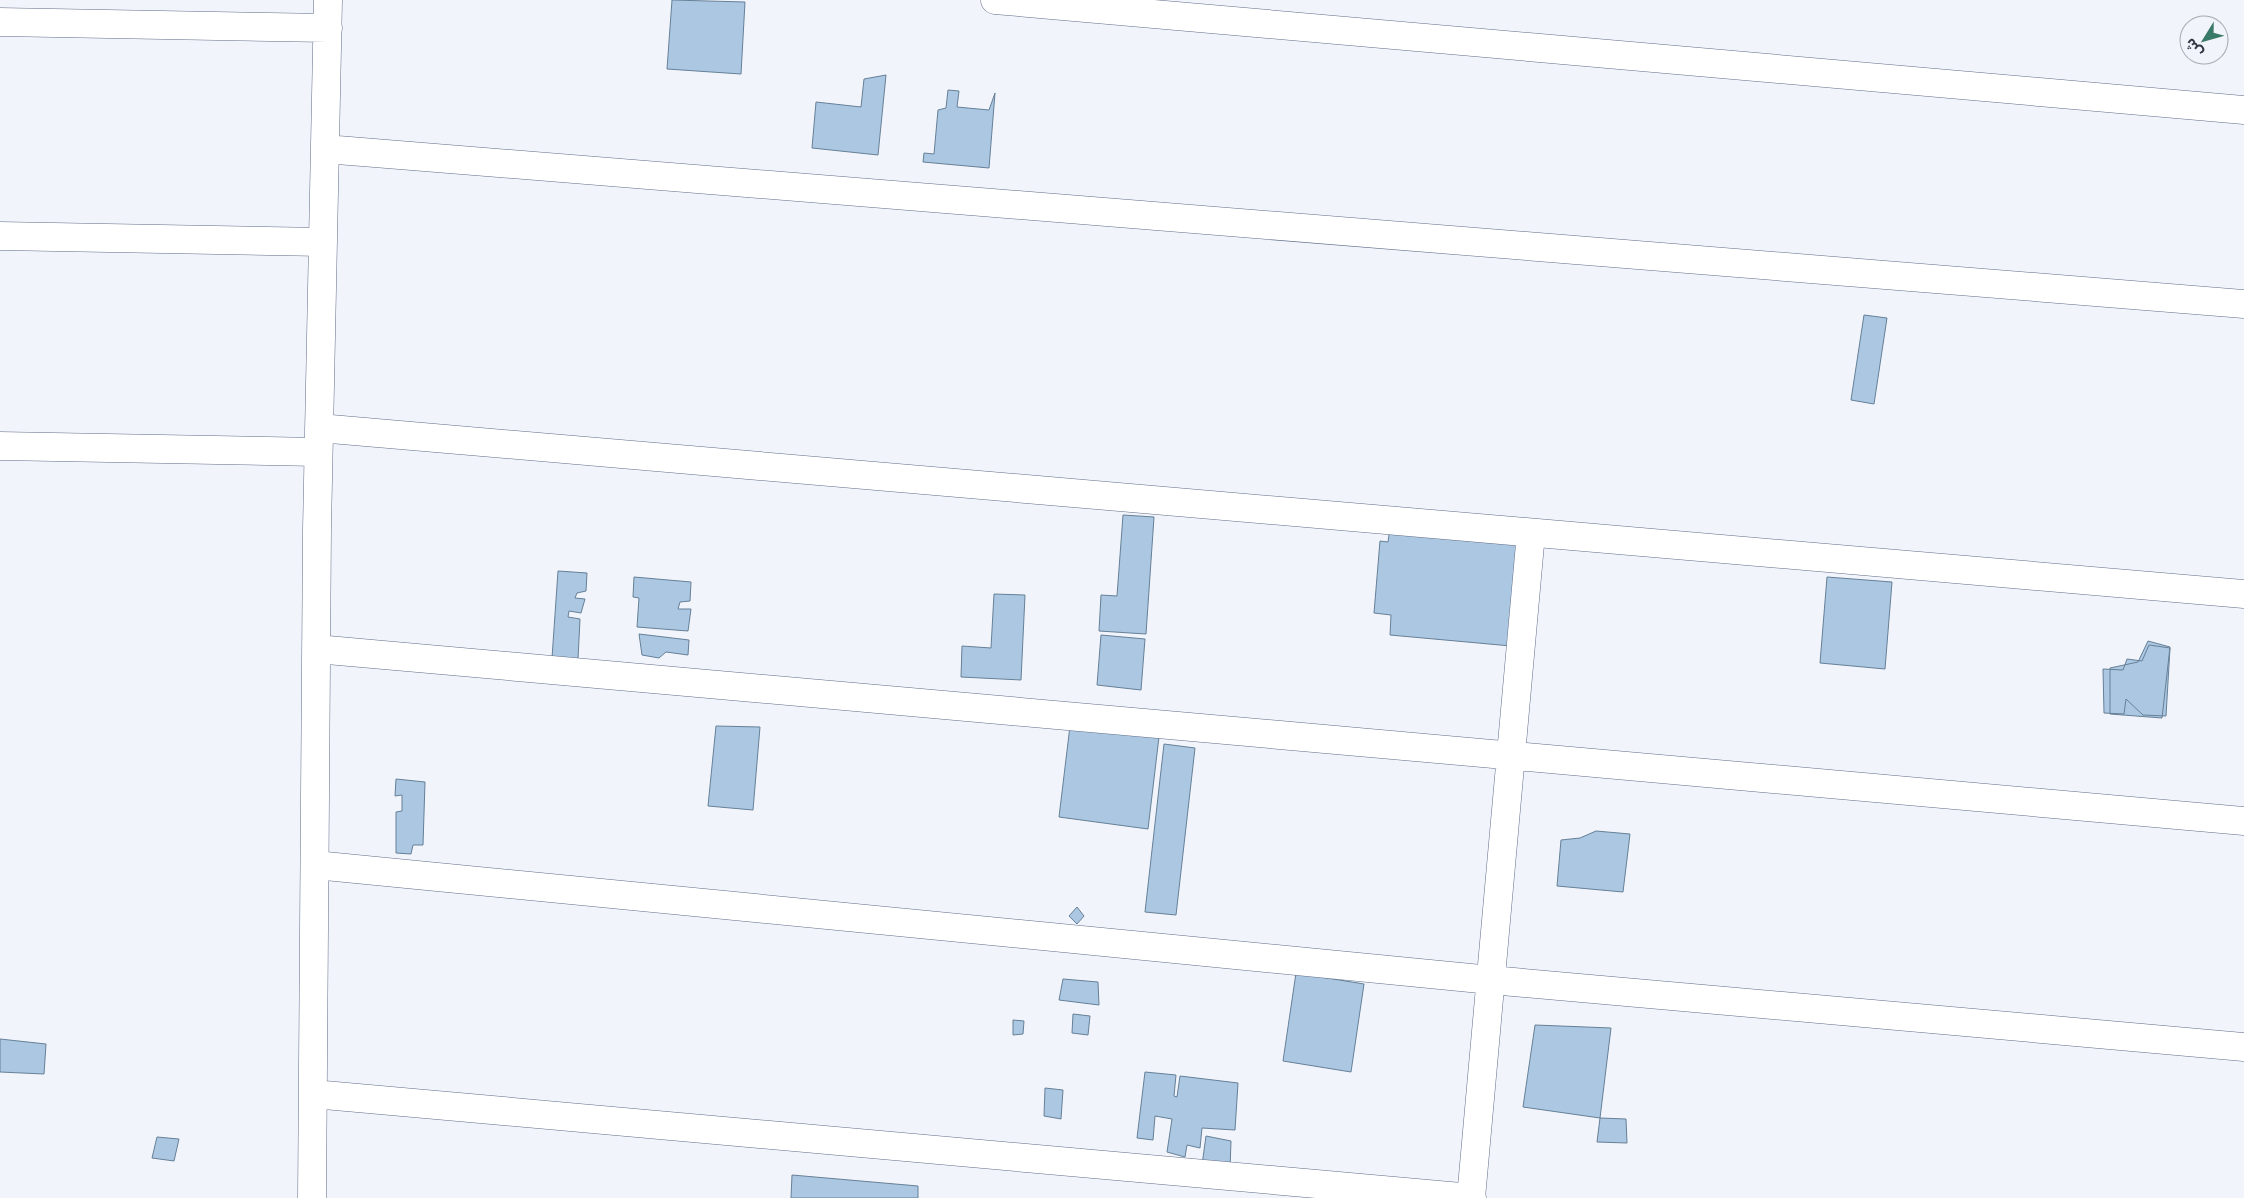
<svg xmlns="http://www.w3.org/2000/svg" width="2244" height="1198" viewBox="0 0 2244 1198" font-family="'Noto Serif','Noto Sans Arabic',serif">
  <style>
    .building { fill: #abc7e1; stroke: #668098 }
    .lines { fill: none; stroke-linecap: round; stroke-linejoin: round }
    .street-casing { stroke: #606d89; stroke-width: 29 }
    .street { stroke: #fff; stroke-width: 28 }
  </style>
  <rect width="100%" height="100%" fill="#f1f4fa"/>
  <path class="building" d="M 672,0 L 745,2 L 741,74 L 667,69 Z
    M 886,75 L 878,155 L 812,148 L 816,102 L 861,107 L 864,79 Z
    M 948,90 L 959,91 L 957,107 L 989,110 L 995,93 L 989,168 L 923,162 L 924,153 L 934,154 L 938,110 L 946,108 Z
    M 1864,315 L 1887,318 L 1874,404 L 1851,400 Z
    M 1123,515 L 1154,517 L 1146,634 L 1099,631 L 1101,595 L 1117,596 Z
    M 1391,521 L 1531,533 L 1522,647 L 1390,635 L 1391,615 L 1374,613 L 1380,541 L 1388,542 Z
    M 558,571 L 587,573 L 586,591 L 577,593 L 575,598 L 585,599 L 581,613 L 569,611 L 568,617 L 580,619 L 578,659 L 552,658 Z
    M 634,577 L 691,582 L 690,601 L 680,602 L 678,609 L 691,609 L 688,631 L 637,627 L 639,598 L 633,597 Z
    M 1827,577 L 1892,582 L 1885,669 L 1820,663 Z
    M 994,594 L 1025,595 L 1021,680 L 961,677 L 962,646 L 991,648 Z
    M 639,634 L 689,640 L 688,655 L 666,652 L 659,658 L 642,655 Z
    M 1101,635 L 1145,639 L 1141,690 L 1097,685 Z
    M 2148,641 L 2170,647 L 2162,718 L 2110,714 L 2110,668 L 2138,662 Z
    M 2149,645 L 2170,648 L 2166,716 L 2143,715 L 2126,699 L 2124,714 L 2104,713 L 2103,669 L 2123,670 L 2127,659 L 2142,661 Z
    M 716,726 L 760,727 L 753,810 L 708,806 Z
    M 1070,726 L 1159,737 L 1148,829 L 1059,817 Z
    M 1164,744 L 1195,748 L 1176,915 L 1145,912 Z
    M 396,779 L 425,782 L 423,845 L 413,845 L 411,854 L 396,853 L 396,812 L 402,811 L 402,795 L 395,796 Z
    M 1596,831 L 1630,834 L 1623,892 L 1557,886 L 1561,840 L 1580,838 Z
    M 1077,907 L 1084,916 L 1077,924 L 1069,916 Z
    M 1296,973 L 1364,984 L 1351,1072 L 1283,1061 Z
    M 1063,979 L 1098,982 L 1099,1005 L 1059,1000 Z
    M 1073,1014 L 1090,1016 L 1088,1035 L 1072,1033 Z
    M 1013,1020 L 1024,1021 L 1023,1034 L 1013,1035 Z
    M 1535,1025 L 1611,1028 L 1600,1118 L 1523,1107 Z
    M 0,1039 L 46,1044 L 44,1074 L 0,1072 Z
    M 1145,1072 L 1176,1075 L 1174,1096 L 1177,1097 L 1180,1076 L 1238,1083 L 1235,1130 L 1202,1128 L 1200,1148 L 1187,1145 L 1185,1157 L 1167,1152 L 1172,1119 L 1155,1116 L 1153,1140 L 1137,1138 Z
    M 1045,1088 L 1063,1090 L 1061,1119 L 1044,1116 Z
    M 1600,1118 L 1626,1119 L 1627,1143 L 1597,1142 Z
    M 1206,1136 L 1231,1141 L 1230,1169 L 1202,1165 Z
    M 157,1137 L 179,1139 L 174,1161 L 152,1158 Z
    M 792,1175 L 918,1186 L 918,1198 L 791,1198 Z"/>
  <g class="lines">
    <defs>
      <path id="street" d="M 995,0 L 2244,110
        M 0,22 L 328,28
        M 325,149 L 2244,304
        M 0,236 L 323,242
        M 319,428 L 2244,594
        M 0,446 L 318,452
        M 316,649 L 2244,821
        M 315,865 L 1491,980 L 2244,1047
        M 313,1094 L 1472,1198
        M 312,1198 L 317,529 L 328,0
        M 1471,1198 L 1531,533"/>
    </defs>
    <use href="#street" class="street-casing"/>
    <use href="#street" class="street"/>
  </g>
  <g transform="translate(2204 40) rotate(233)"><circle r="24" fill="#f1f4fa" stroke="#a5a9b1"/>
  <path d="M0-4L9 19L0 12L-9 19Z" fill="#397967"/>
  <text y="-8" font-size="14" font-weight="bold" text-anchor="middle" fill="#323844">ش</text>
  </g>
</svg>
